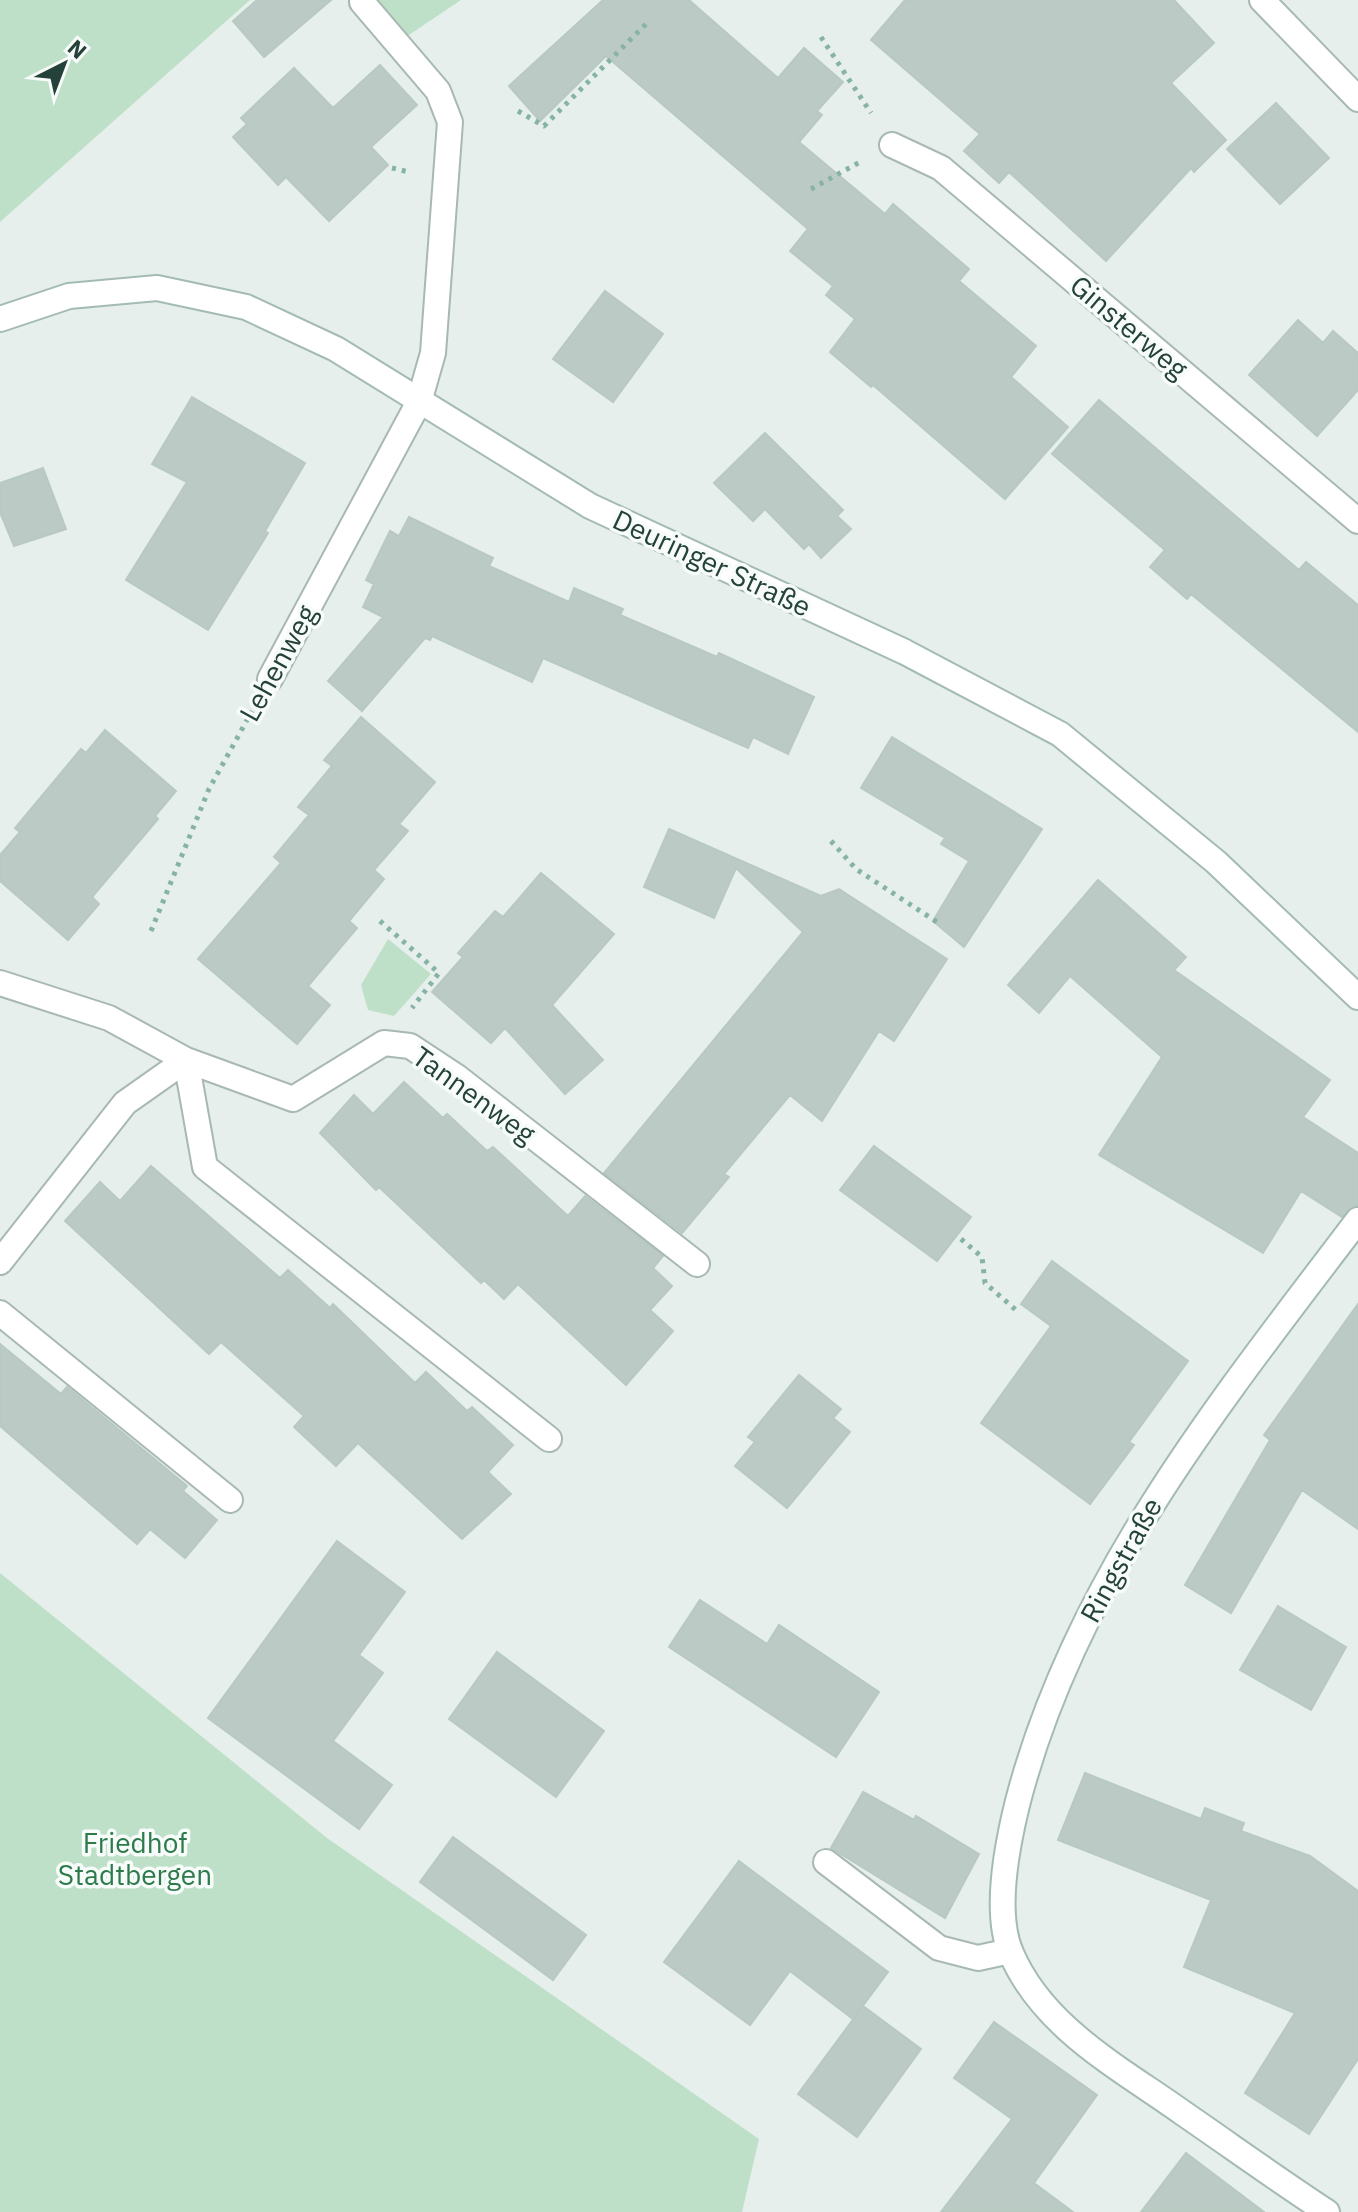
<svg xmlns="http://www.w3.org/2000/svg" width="1358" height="2212" viewBox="0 0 1358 2212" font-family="'IBM Plex Sans',sans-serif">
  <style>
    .green { fill: #bfe0c8 }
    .building { fill: #bbcac4; stroke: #b8c9c2; stroke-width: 2 }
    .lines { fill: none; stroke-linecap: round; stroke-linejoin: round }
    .lane-casing { stroke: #a8b8b2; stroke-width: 28 }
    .street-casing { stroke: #a8b8b2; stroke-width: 28 }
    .secondary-casing { stroke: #a4bbb3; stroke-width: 28 }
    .path { stroke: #86b3a5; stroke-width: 5; stroke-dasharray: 4 6; stroke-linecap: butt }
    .lane { stroke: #fff; stroke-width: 24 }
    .street { stroke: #fff; stroke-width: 24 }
    .secondary { stroke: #fff; stroke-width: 24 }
    .labels { text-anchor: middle; stroke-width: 7; stroke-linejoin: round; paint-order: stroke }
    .street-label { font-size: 28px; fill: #24423a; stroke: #f7fbf9 }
    .park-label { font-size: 28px; fill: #2d7a4b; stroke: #f7fbf9 }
  </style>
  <rect width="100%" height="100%" fill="#e6efeb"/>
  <path class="green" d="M 0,0 L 250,0 L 0,222 Z
    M 360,0 L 461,0 L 397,43 Z
    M 388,939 L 431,974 L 394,1016 L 368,1010 L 361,985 Z
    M 0,1573 L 327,1838 L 759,2139 L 742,2212 L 0,2212 Z"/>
  <path class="building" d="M 257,0 L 331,0 L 264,57 L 233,21 Z
    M 603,0 L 689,0 L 778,78 L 804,48 L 843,82 L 817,111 L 822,115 L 799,142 L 885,214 L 893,204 L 969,269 L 959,281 L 1036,346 L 1011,377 L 1068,427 L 1005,499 L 873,385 L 871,387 L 830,352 L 855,319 L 826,295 L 833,286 L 790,251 L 808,229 L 606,56 L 540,121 L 509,86 Z
    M 905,0 L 1174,0 L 1214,43 L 1171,83 L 1226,140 L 1194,172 L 1191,168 L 1106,261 L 1009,172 L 999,183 L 964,151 L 980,134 L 871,40 Z
    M 380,65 L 417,105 L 371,147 L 388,165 L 329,221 L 286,177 L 278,185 L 233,137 L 247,124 L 241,118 L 294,68 L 333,108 Z
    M 1276,103 L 1329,158 L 1280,204 L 1227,149 Z
    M 605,291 L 663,334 L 613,402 L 553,359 Z
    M 1298,320 L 1323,343 L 1333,331 L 1358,353 L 1358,390 L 1317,436 L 1249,375 Z
    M 192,397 L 305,463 L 265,531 L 268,533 L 208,630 L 126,580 L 187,482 L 152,464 Z
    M 1099,400 L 1299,570 L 1306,562 L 1358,605 L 1358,732 L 1191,594 L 1187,599 L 1150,567 L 1165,550 L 1052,454 Z
    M 765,433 L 843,510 L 837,516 L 851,529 L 821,558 L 809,544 L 804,549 L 765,509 L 753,521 L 714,483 Z
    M 43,468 L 66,529 L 14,546 L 0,512 L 0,483 Z
    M 409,517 L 493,558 L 489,566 L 569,602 L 574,588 L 623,609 L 620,615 L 717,657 L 719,653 L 814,697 L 788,754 L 753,737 L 748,748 L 543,658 L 532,682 L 432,636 L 430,640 L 425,638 L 362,711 L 328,681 L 383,617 L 363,607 L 374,584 L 366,580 L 390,531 L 399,536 Z
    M 361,717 L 435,782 L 399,824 L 408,831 L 374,870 L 384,879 L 349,921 L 357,928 L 308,986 L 330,1005 L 297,1044 L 198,959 L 281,863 L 274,857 L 309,815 L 298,807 L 332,766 L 324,760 Z
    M 105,730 L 176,791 L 155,816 L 158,819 L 92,897 L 99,904 L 68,940 L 0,881 L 0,855 L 20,832 L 15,828 L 81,749 L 86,753 Z
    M 892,737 L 1042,829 L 964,947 L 933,921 L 969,861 L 941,844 L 945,838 L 861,788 Z
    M 669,829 L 821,896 L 839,889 L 947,959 L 894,1041 L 879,1031 L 822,1121 L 790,1095 L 724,1174 L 729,1177 L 682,1233 L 604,1173 L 803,932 L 736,868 L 714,918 L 644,887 Z
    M 541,873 L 614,934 L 552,1005 L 603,1060 L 565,1094 L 505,1028 L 491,1043 L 432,992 L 463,957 L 458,953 L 495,911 L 503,917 Z
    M 1098,880 L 1186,957 L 1174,970 L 1330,1080 L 1303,1117 L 1358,1153 L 1358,1205 L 1342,1217 L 1301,1191 L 1263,1253 L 1099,1155 L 1162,1057 L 1070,976 L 1039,1013 L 1008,985 Z
    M 404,1082 L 443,1118 L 447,1114 L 487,1151 L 493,1147 L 568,1216 L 585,1196 L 663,1256 L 653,1268 L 672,1286 L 650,1310 L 673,1331 L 626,1385 L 518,1284 L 504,1299 L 484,1280 L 481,1283 L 379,1187 L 376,1190 L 320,1133 L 354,1095 L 373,1114 Z
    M 874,1146 L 971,1217 L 937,1261 L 840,1190 Z
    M 151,1166 L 280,1278 L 288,1270 L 330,1308 L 333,1304 L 415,1383 L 426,1372 L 467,1411 L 472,1407 L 513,1445 L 488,1472 L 511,1494 L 462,1539 L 358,1443 L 336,1466 L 294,1427 L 304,1416 L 221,1342 L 209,1354 L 65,1221 L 100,1182 L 120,1201 Z
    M 1052,1261 L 1188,1361 L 1129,1442 L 1134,1445 L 1090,1504 L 981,1423 L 1051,1326 L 1021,1304 Z
    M 1358,1304 L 1358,1529 L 1302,1490 L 1231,1613 L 1185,1585 L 1270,1440 L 1264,1435 Z
    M 0,1344 L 61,1394 L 67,1387 L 187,1486 L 183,1491 L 217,1520 L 185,1558 L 150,1529 L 137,1544 L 0,1426 Z
    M 799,1375 L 841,1409 L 833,1418 L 850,1432 L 787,1508 L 735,1466 L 755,1442 L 748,1437 Z
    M 337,1541 L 405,1592 L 359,1655 L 383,1673 L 333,1741 L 392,1785 L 359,1829 L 208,1718 Z
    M 700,1600 L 767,1644 L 779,1625 L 879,1692 L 836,1757 L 669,1647 Z
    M 1278,1606 L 1346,1647 L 1311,1710 L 1240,1670 Z
    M 497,1652 L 604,1731 L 556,1797 L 449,1719 Z
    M 1085,1773 L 1201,1819 L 1205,1808 L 1244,1823 L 1241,1831 L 1310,1856 L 1358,1891 L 1358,2059 L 1309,2134 L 1245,2093 L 1295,2013 L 1184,1967 L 1211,1900 L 1058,1840 Z
    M 863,1792 L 914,1820 L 916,1816 L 979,1854 L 945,1918 L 831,1848 Z
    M 453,1837 L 586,1935 L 553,1980 L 420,1882 Z
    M 739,1861 L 888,1972 L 853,2019 L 790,1971 L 750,2025 L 664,1962 Z
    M 863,2006 L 921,2049 L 857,2137 L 798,2094 Z
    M 994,2022 L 1097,2095 L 1034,2183 L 1073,2212 L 941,2212 L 1012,2119 L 954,2078 Z
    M 1186,2153 L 1264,2212 L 1141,2212 Z"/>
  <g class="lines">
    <defs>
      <path id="lane" d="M 270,679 L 419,402 L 433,353 L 450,122 L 438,91 L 362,2"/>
      <path id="street" d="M 1262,0 L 1358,99
        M 892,145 L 941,168 L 1358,521
        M 0,983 L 109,1018 L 186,1060 L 293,1099 L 384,1043 L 410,1046 L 457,1077 L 697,1264
        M 186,1060 L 205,1167 L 549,1439
        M 0,1262 L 125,1103 L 186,1060
        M 0,1313 L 230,1500
        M 826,1862 L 939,1948 L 978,1958 L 1010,1951"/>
      <path id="secondary" d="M 0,319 L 69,296 L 157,288 L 246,307 L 336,349 L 590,506 L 905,652 L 1060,734 L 1216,862 L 1358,997
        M 1327,2212 C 1278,2180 1231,2146 1183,2113 C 1120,2068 1043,2028 1011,1953 C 994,1914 1007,1846 1017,1805 C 1074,1581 1221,1401 1358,1220"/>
    </defs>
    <use href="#lane" class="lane-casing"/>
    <use href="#street" class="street-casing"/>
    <use href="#secondary" class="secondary-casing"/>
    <path class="path" d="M 821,37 L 871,113
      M 518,111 L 544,126 L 648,22
      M 392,168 L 409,172
      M 811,189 L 860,162
      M 831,841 L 856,869 L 940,924
      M 380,921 L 439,973 L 412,1008
      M 151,931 L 209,789 L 252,711
      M 961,1239 L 982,1257 L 985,1283 L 1017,1311"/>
    <use href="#lane" class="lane"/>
    <use href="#street" class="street"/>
    <use href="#secondary" class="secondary"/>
  </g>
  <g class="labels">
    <g class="street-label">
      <text transform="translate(1129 327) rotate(40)" y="10">Ginsterweg</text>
      <text transform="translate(712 563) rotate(25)" y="10">Deuringer Straße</text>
      <text transform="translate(278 663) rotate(-61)" y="10">Lehenweg</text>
      <text transform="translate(474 1095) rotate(36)" y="10">Tannenweg</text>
      <text transform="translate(1121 1560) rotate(-61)" y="10">Ringstraße</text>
    </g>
    <g class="park-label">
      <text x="135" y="1853">Friedhof<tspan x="135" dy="32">Stadtbergen</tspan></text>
    </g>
  </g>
  <g transform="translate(64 64) rotate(42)" stroke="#f7fbf9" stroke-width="6" paint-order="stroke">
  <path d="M0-6L14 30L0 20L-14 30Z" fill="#24423a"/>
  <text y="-12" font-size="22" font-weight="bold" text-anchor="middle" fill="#24423a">N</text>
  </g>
</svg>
